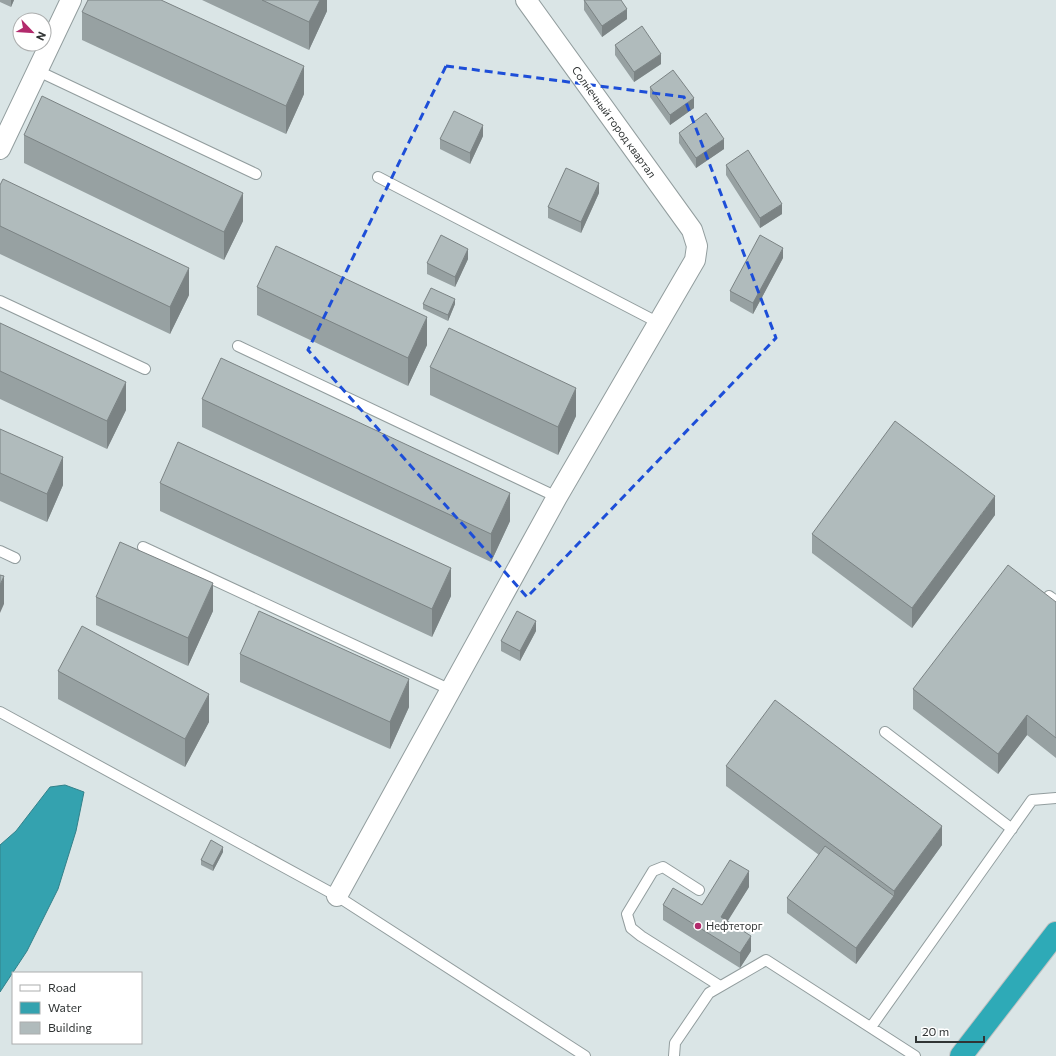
<svg xmlns="http://www.w3.org/2000/svg" width="1056" height="1056" viewBox="0 0 1056 1056" font-family="Commissioner,sans-serif">
  <style>
    .water { fill: #34a2af; stroke: #33818a }
    .lines { fill: none; stroke-linecap: round; stroke-linejoin: round }
    .lane-casing { stroke: #929d9e; stroke-width: 12 }
    .street-casing { stroke: #929d9e; stroke-width: 22 }
    .highway-casing { stroke: #c1c2c2; stroke-width: 24 }
    .lane { stroke: #fff; stroke-width: 10 }
    .street { stroke: #fff; stroke-width: 20 }
    .highway { stroke: #2eaab7; stroke-width: 22 }
    .wall { fill: #97a1a2 }
    .shaded-wall { fill: #7b8384 }
    .building { fill: #b0bbbc; stroke: #7b8384 }
    .marked { fill: none; stroke: #1d4ed8; stroke-width: 3; stroke-dasharray: 8 5; stroke-linejoin: round }
    .poi-dot { fill: #b22a6c; stroke: #fff; stroke-width: 1.5 }
    .labels { text-anchor: middle; stroke-width: 4; stroke-linejoin: round; paint-order: stroke }
    .street-label { font-size: 11px; fill: #303434; stroke: #fff }
    .poi-label { font-size: 11px; fill: #303434; stroke: #fff; text-anchor: start }
  </style>
  <rect width="100%" height="100%" fill="#dae5e6"/>
  <path class="water" d="M 65,785 L 84,792 L 76,831 L 58,889 L 27,951 L 0,992 L 0,845 L 16,831 L 50,787 Z"/>
  <g class="lines">
    <defs>
      <path id="lane" d="M 38,71 L 256,174
        M 378,177 L 659,323
        M 0,301 L 145,369
        M 238,346 L 557,497
        M 143,547 L 451,690
        M 0,551 L 15,558
        M 1049,596 L 1056,601
        M 0,712 L 337,896 L 585,1056
        M 885,732 L 1012,829
        M 699,890 L 663,867 L 653,871 L 627,914 L 631,928 L 641,936 L 720,986
        M 871,1027 L 1032,800 L 1056,798
        M 674,1056 L 675,1043 L 709,993 L 766,960 L 915,1056"/>
      <path id="street" d="M 0,149 L 71,0
        M 337,896 L 557,497 L 695,260 L 697,246 L 692,230 L 526,0"/>
      <path id="highway" d="M 961,1056 L 1056,933"/>
    </defs>
    <use href="#lane" class="lane-casing"/>
    <use href="#street" class="street-casing"/>
    <use href="#highway" class="highway-casing"/>
    <use href="#lane" class="lane"/>
    <use href="#street" class="street"/>
    <use href="#highway" class="highway"/>
  </g>
  <path class="wall" d="M 0,0 L 14,0 L 11,7 L 0,2 Z
    M 202,0 L 327,0 L 327,11 L 309,50 Z
    M 584,0 L 627,19 L 602,37 L 584,10 Z
    M 82,12 L 304,94 L 286,134 L 82,40 Z
    M 615,45 L 661,64 L 634,82 L 615,55 Z
    M 650,87 L 694,108 L 670,125 L 650,97 Z
    M 679,133 L 724,149 L 696,168 L 679,143 Z
    M 24,135 L 243,221 L 224,260 L 24,163 Z
    M 483,136 L 470,164 L 440,149 L 440,139 Z
    M 726,165 L 782,214 L 760,228 L 726,175 Z
    M 0,185 L 189,295 L 170,334 L 0,254 Z
    M 599,193 L 581,233 L 548,218 L 548,207 Z
    M 783,258 L 753,314 L 730,301 L 730,291 Z
    M 468,259 L 455,287 L 427,274 L 427,263 Z
    M 257,287 L 427,345 L 408,386 L 257,315 Z
    M 423,304 L 455,304 L 448,321 L 423,309 Z
    M 0,323 L 126,410 L 107,449 L 0,399 Z
    M 430,367 L 576,416 L 558,455 L 430,395 Z
    M 202,399 L 510,521 L 491,562 L 202,427 Z
    M 0,429 L 63,485 L 47,522 L 0,501 Z
    M 160,483 L 451,596 L 432,637 L 160,511 Z
    M 995,515 L 912,628 L 812,553 L 812,534 Z
    M 96,597 L 213,611 L 188,666 L 96,625 Z
    M 1056,602 L 1056,758 L 1027,735 L 998,774 L 913,709 L 913,689 Z
    M 536,631 L 520,661 L 501,651 L 501,641 Z
    M 240,654 L 409,707 L 390,749 L 240,682 Z
    M 58,671 L 209,722 L 185,767 L 58,699 Z
    M 726,766 L 942,845 L 856,964 L 787,913 L 787,898 L 819,855 L 726,786 Z
    M 223,852 L 213,871 L 201,865 L 201,860 Z
    M 749,887 L 727,921 L 751,951 L 740,968 L 663,920 L 663,905 L 702,905 Z"/>
  <path class="shaded-wall" d="M 11,0 L 14,0 L 11,7 Z
    M 320,0 L 327,0 L 327,11 L 309,50 L 309,22 Z
    M 627,9 L 627,19 L 602,37 L 602,26 Z
    M 661,54 L 661,64 L 634,82 L 634,72 Z
    M 304,66 L 304,94 L 286,134 L 286,106 Z
    M 694,98 L 694,108 L 670,125 L 670,115 Z
    M 483,125 L 483,136 L 470,164 L 470,153 Z
    M 724,139 L 724,149 L 696,168 L 696,158 Z
    M 599,183 L 599,193 L 581,233 L 581,222 Z
    M 243,193 L 243,221 L 224,260 L 224,232 Z
    M 782,204 L 782,214 L 760,228 L 760,218 Z
    M 783,248 L 783,258 L 753,314 L 753,303 Z
    M 468,249 L 468,259 L 455,287 L 455,277 Z
    M 189,268 L 189,295 L 170,334 L 170,307 Z
    M 455,299 L 455,304 L 448,321 L 448,315 Z
    M 427,317 L 427,345 L 408,386 L 408,358 Z
    M 126,382 L 126,410 L 107,449 L 107,421 Z
    M 576,388 L 576,416 L 558,455 L 558,427 Z
    M 63,457 L 63,485 L 47,522 L 47,494 Z
    M 510,493 L 510,521 L 491,562 L 491,534 Z
    M 995,496 L 995,515 L 912,628 L 912,608 Z
    M 451,568 L 451,596 L 432,637 L 432,609 Z
    M 4,576 L 4,604 L 0,613 L 0,585 Z
    M 213,583 L 213,611 L 188,666 L 188,638 Z
    M 536,621 L 536,631 L 520,661 L 520,651 Z
    M 409,679 L 409,707 L 390,749 L 390,722 Z
    M 209,694 L 209,722 L 185,767 L 185,739 Z
    M 1027,715 L 1027,735 L 998,774 L 998,754 Z
    M 942,826 L 942,845 L 856,964 L 856,948 L 894,896 L 894,891 Z
    M 223,847 L 223,852 L 213,871 L 213,866 Z
    M 749,871 L 749,887 L 721,932 L 721,917 Z
    M 751,936 L 751,951 L 740,968 L 740,953 Z"/>
  <path class="building" d="M 88,0 L 161,0 L 304,66 L 286,106 L 82,12 Z
    M 262,0 L 320,0 L 309,22 Z
    M 584,0 L 621,0 L 627,9 L 602,26 Z
    M 642,26 L 661,54 L 634,72 L 615,45 Z
    M 673,70 L 694,98 L 670,115 L 650,87 Z
    M 42,96 L 243,193 L 224,232 L 24,135 Z
    M 454,111 L 483,125 L 470,153 L 440,139 Z
    M 706,113 L 724,139 L 696,158 L 679,133 Z
    M 748,150 L 782,204 L 760,218 L 726,165 Z
    M 566,168 L 599,183 L 581,222 L 548,207 Z
    M 3,179 L 189,268 L 170,307 L 0,226 L 0,185 Z
    M 441,235 L 468,249 L 455,277 L 427,263 Z
    M 760,235 L 783,248 L 753,303 L 730,291 Z
    M 276,246 L 427,317 L 408,358 L 257,287 Z
    M 431,288 L 455,299 L 448,315 L 423,304 Z
    M 0,323 L 126,382 L 107,421 L 0,371 Z
    M 449,328 L 576,388 L 558,427 L 430,367 Z
    M 221,358 L 510,493 L 491,534 L 202,399 Z
    M 895,421 L 995,496 L 912,608 L 812,534 Z
    M 0,429 L 63,457 L 47,494 L 0,473 Z
    M 178,442 L 451,568 L 432,609 L 160,483 Z
    M 120,542 L 213,583 L 188,638 L 96,597 Z
    M 1008,565 L 1056,602 L 1056,738 L 1027,715 L 998,754 L 913,689 Z
    M 0,575 L 4,576 L 0,585 Z
    M 259,611 L 409,679 L 390,722 L 240,654 Z
    M 517,611 L 536,621 L 520,651 L 501,641 Z
    M 82,626 L 209,694 L 185,739 L 58,671 Z
    M 775,700 L 942,826 L 894,891 L 726,766 Z
    M 211,840 L 223,847 L 213,866 L 201,860 Z
    M 825,846 L 894,896 L 856,948 L 787,898 Z
    M 730,860 L 749,871 L 721,917 L 751,936 L 740,953 L 663,905 L 673,888 L 702,905 Z"/>
  <path class="marked" d="M 446,66 L 684,97 L 776,338 L 527,597 L 308,350 Z"/>
  <circle class="poi-dot" cx="698" cy="926" r="4"/>
  <g class="labels">
    <g class="street-label">
      <text transform="translate(614 122) rotate(54)" y="4">Солнечный город квартал</text>
    </g>
    <g class="poi-label">
      <text x="706" y="930">Нефтеторг</text>
    </g>
  </g>
  <rect x="12" y="972" width="130" height="72" fill="#ffffff" stroke="#acaeae"/>
  <rect x="20" y="985" width="20" height="6" fill="#ffffff" stroke="#acaeae"/>
  <text x="48" y="992" font-size="12" fill="#303434">Road</text>
  <rect x="20" y="1002" width="20" height="12" fill="#34a2af" stroke="#acaeae"/>
  <text x="48" y="1012" font-size="12" fill="#303434">Water</text>
  <rect x="20" y="1022" width="20" height="12" fill="#b0bbbc" stroke="#acaeae"/>
  <text x="48" y="1032" font-size="12" fill="#303434">Building</text>
  <g transform="translate(32 32) rotate(115)"><circle r="19" fill="#ffffff" stroke="#acaeae"/>
  <path d="M0-3L7 15L0 10L-7 15Z" fill="#b22a6c"/>
  <text y="-6" font-size="11" font-weight="bold" text-anchor="middle" fill="#303434">N</text>
  </g>
  <path d="M916 1036v6h68v-6" fill="none" stroke="#303434" stroke-width="2"/>
  <text x="922" y="1036" font-size="12" fill="#303434" stroke="#ffffff" stroke-width="3" paint-order="stroke">20 m</text>
</svg>
